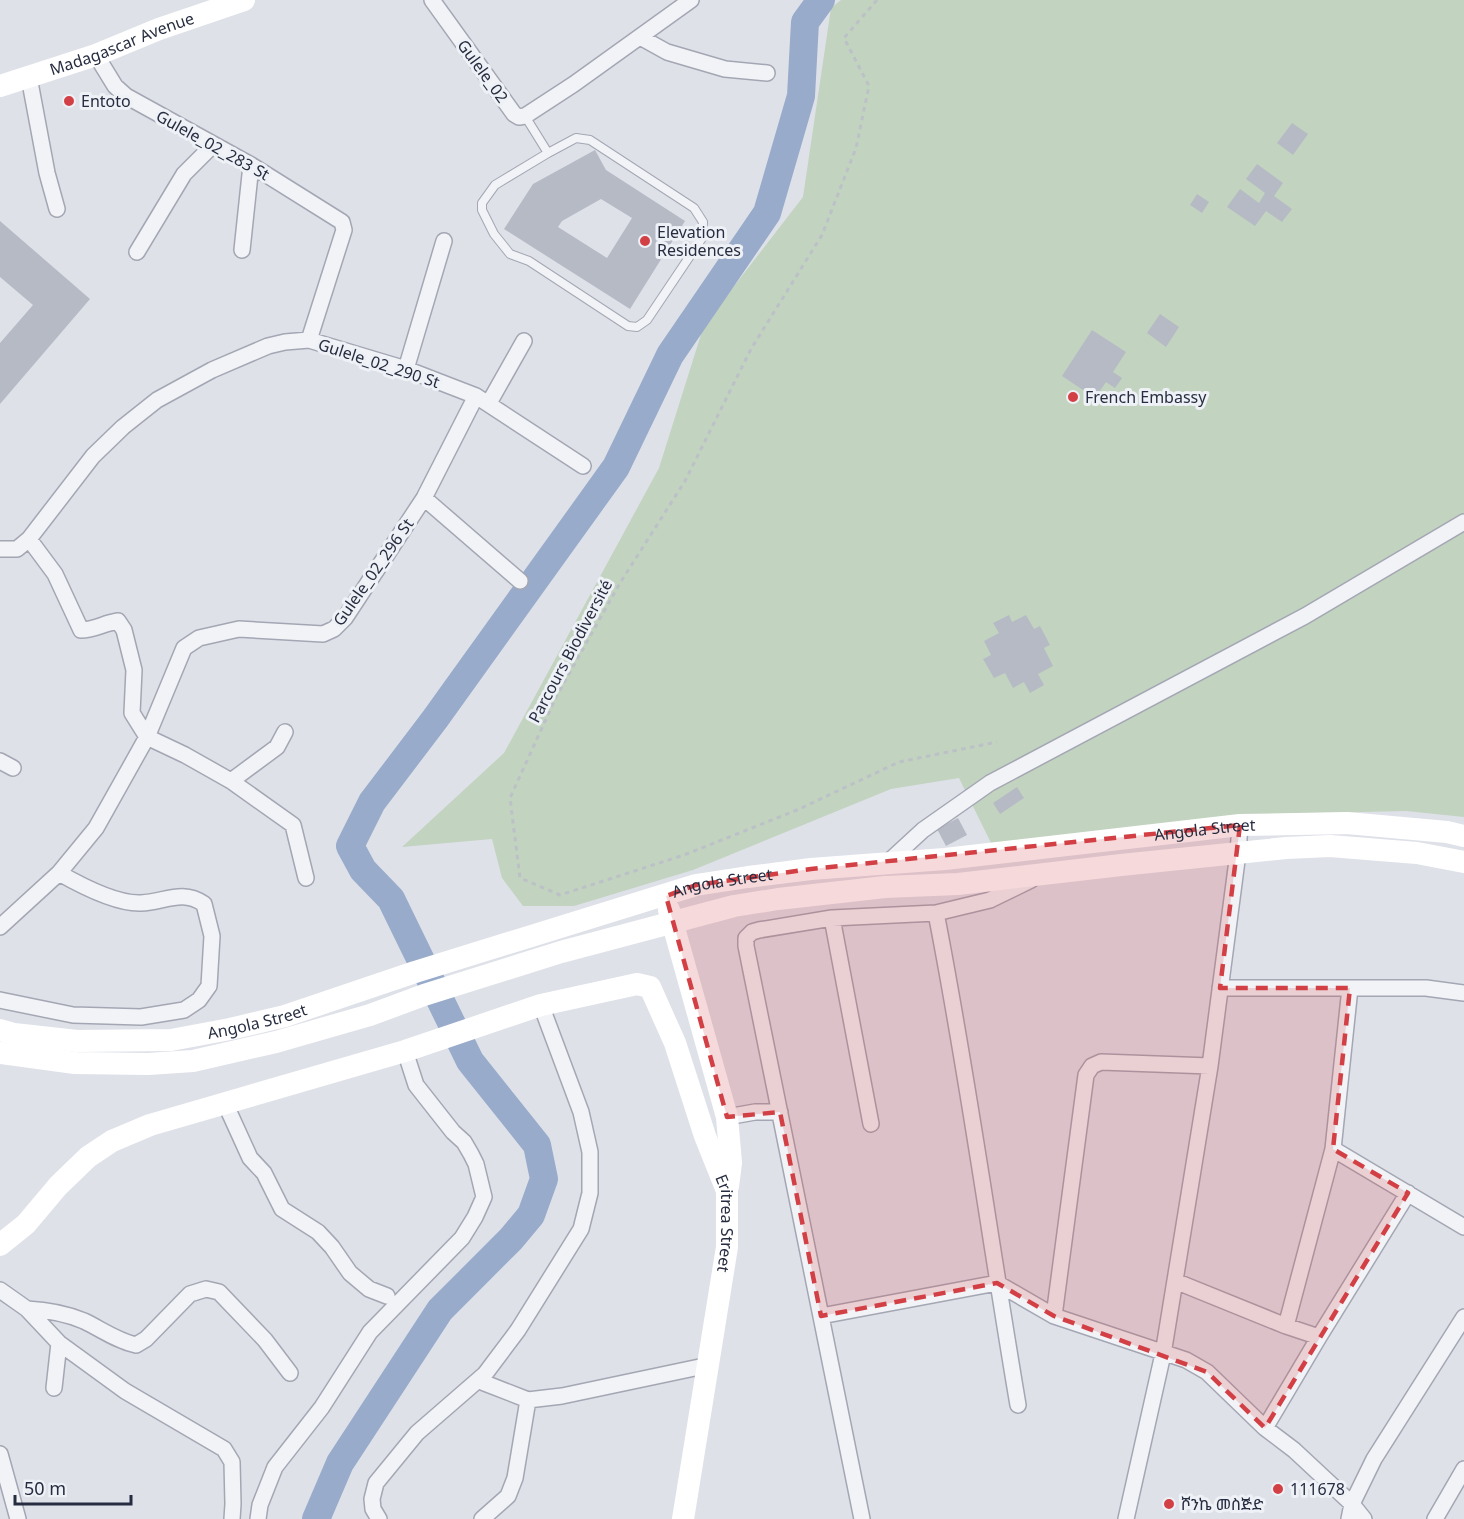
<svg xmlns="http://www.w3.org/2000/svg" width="1464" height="1519" viewBox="0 0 1464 1519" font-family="'Noto Sans','Noto Sans Ethiopic',sans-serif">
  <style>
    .green { fill: #c2d3c0 }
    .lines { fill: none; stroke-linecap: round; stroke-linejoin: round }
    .river { stroke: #98abca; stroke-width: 28 }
    .building { fill: #b6bac5; fill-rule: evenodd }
    .lane-casing { stroke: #a4a7b3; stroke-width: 10 }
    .street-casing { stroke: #a4a7b3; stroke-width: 18 }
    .path { stroke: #bcc0c7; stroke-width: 3; stroke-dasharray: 4.5 4.5; stroke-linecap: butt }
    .lane { stroke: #f1f3f7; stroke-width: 8 }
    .street { stroke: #f1f3f7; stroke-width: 15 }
    .secondary { stroke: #fff; stroke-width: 22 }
    .marked { fill: #d24045; fill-opacity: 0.2; stroke: #d24045; stroke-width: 4.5; stroke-dasharray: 12 8; stroke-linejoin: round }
    .poi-dot { fill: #d24045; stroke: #eef1f6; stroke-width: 2 }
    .labels { text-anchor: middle; stroke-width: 6; stroke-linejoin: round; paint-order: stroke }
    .street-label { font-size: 16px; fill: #272d40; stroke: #eef1f6 }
    .poi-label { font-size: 16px; fill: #272d40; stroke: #eef1f6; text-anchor: start }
  </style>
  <rect width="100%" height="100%" fill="#dfe1e9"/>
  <path class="green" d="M 841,0 L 1464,0 L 1464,817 L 1406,811 L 1270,814 L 991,843 L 959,778 L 891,789 L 693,870 L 574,906 L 523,906 L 502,878 L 492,839 L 402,847 L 504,753 L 659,468 L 704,325 L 803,197 L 831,8 Z"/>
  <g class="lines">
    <path class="river" d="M 316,1519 L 340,1463 L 440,1310 L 511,1239 L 531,1215 L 544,1179 L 537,1145 L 470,1061 L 391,899 L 363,870 L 350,846 L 372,802 L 435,719 L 616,467 L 670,355 L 767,213 L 801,96 L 805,22 L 821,0"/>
  </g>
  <path class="building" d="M 1292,123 L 1308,134 L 1293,155 L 1277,143 Z
    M 595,150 L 606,170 L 685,221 L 630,309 L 504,229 L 533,184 ZM 601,199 L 632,218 L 607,258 L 558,227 L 562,221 Z
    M 1257,164 L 1283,183 L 1274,196 L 1292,209 L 1282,222 L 1266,211 L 1255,226 L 1227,207 L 1240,189 L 1259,203 L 1265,193 L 1246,179 Z
    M 1197,194 L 1209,202 L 1202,213 L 1190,205 Z
    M 0,221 L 90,299 L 0,404 L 0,343 L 33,305 L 0,277 Z
    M 1160,314 L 1179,327 L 1166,347 L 1147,333 Z
    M 1092,330 L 1126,352 L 1113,372 L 1122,378 L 1115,388 L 1106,382 L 1095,398 L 1062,376 Z
    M 1009,615 L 1012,622 L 1026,615 L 1034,629 L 1040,626 L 1050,645 L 1044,648 L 1053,666 L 1038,674 L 1044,685 L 1030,693 L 1024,682 L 1013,688 L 1005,673 L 994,678 L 983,659 L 991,655 L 984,641 L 999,633 L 993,623 Z
    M 1017,787 L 1024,798 L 1000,814 L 993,803 Z
    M 958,818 L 967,835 L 946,846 L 937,829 Z"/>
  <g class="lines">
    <defs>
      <path id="lane" d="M 525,116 L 548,153 L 495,185 L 482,203 L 482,210 L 494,234 L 510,254 L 529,261 L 628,326 L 637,327 L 647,320 L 702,238 L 703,222 L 694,208 L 590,140 L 576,138 L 548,153"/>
      <path id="street" d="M 432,0 L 514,114 L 519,117 L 525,116 L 574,84 L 691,0
        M 640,37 L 667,52 L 725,69 L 767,73
        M 96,55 L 115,86 L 126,96 L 251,165 L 342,222 L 344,230 L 309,340
        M 29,77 L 47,173 L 57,209
        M 242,250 L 251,165
        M 137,252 L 184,174 L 213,145
        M 406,369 L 444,241
        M 489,403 L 524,341
        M 424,498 L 520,581
        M 29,539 L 55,574 L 81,630 C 95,630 104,623 118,621 L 124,630 L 134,670 L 132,713 L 147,737
        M 0,549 L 17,549 L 29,539 L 93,456 L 123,427 L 157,400 L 212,370 L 268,346 L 285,342 L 309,340 L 406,369 L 476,396 L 583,466
        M 147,737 L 185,755 L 231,781 L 293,825 L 306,878
        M 0,761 L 13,768
        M 231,781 L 277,747 L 285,732
        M 885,865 L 923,830 L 990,783 L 1305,616 L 1464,522
        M 936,913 C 968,1076 990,1241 1018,1405
        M 832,918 L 871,1124
        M 0,927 L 59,873 L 96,828 L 147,737 L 184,648 L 199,638 L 239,629 L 323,634 L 334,629 L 345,618 L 424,498 L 476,396
        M 1220,988 L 1426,988 L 1464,993
        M 0,1000 L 73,1015 L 141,1017 L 184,1010 L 199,1000 L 209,986 L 212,936 L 204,904 C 182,889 165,902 141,903 C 117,904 80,885 59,873
        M 225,1103 L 250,1158 L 264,1173 L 282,1209 L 318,1232 L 332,1247 L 350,1273 L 369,1289 L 387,1296
        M 727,1117 L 755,1112 L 780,1112
        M 1333,1149 L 1464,1227
        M 1175,1281 L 1286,1326 L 1319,1337
        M 0,1290 L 27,1309 L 59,1343 L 125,1391 L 224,1449 L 232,1462 L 233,1504 L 232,1519
        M 27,1309 C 47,1310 65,1313 84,1321 C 101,1329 117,1341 136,1345 L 146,1339 L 190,1294 L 206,1289 L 219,1292 L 265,1340 L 290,1373
        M 821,1316 L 997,1283 L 1054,1316 L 1186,1360 L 1207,1372 L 1265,1428 L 1294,1450 L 1352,1504 L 1364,1519
        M 1054,1316 L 1086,1075 L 1092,1066 L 1101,1062 L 1210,1066
        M 1286,1326 L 1333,1149 L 1350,988
        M 482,1382 L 528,1400 L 562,1396 L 709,1365
        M 54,1388 L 59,1343
        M 1265,1428 L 1319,1337 L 1408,1193
        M 0,1454 L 18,1519
        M 258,1519 L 260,1505 L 275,1467 L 322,1407 L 370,1332 L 462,1238 L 475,1217 L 484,1197 L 476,1164 L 471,1154 L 464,1142 L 453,1132 L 416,1085 L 405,1051
        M 379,1519 L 373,1509 L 372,1499 L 376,1483 L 417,1433 L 485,1374 L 518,1330 L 581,1229 L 590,1193 L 590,1152 L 581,1112 L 541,1005
        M 482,1519 L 508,1496 L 515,1478 L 528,1400
        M 862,1519 L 746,946 L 746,938 L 752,932 L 759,930 L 832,918 L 936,913 L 990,900 L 1031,880
        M 1126,1519 L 1163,1354 L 1210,1066 L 1238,853 L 1240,825
        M 1349,1519 L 1352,1504 L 1374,1459 L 1464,1317
        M 1435,1519 L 1464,1469"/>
    </defs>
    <use href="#lane" class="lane-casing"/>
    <use href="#street" class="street-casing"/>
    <path class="path" d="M 877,0 L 844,38 L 869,86 L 856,148 L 822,235 L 751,349 L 685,481 L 620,583 L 556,697 L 510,798 L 520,878 L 560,895 L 684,855 L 797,810 L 899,762 L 997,742"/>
    <use href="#lane" class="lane"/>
    <use href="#street" class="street"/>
    <g class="secondary">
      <path id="s1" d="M 0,86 L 96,55 L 159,29 L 244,0"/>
      <path d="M 669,910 L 727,1117 L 731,1163 L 728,1186"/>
      <path id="s2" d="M 0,1030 L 14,1034 L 77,1041 L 171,1040 L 230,1029 L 285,1016 L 415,972 L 696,885 L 748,877 L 811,869 L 945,859 L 1240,825 L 1347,823 L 1447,832 L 1464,836"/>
      <path d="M 0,1053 L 75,1063 L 148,1064 L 193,1061 L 276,1042 L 370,1015 L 424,995 L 561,952 L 734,906 L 778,899 L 885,887 L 958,884 L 1121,865 L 1286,848 L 1330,846 L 1417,853 L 1464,862"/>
      <path id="s3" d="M 0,1245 L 26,1224 L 58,1186 L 88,1157 L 112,1141 L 150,1125 L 405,1051 L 541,1005 L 637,984 L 650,987 L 675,1043 L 705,1136 L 727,1191 L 727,1247 L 683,1519"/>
    </g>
  </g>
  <path class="marked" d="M 1240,825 L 1220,988 L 1350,988 L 1333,1149 L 1408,1193 L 1265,1428 L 1207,1372 L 1054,1316 L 997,1283 L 821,1316 L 780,1112 L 727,1117 L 666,896 L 696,885 L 811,869 Z"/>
  <g class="poi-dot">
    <circle cx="69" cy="101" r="6"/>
    <circle cx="645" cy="241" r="6"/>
    <circle cx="1073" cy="397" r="6"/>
    <circle cx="1278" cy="1489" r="6"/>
    <circle cx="1169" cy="1504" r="6"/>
  </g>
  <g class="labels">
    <g class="street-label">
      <text dy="6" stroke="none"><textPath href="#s1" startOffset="129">Madagascar Avenue</textPath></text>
      <text transform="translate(483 71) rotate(54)" y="6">Gulele_02</text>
      <text transform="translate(213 145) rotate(29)" y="6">Gulele_02_283 St</text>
      <text transform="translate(379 363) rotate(18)" y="6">Gulele_02_290 St</text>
      <text transform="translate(373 572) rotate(-55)" y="6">Gulele_02_296 St</text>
      <text transform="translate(570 651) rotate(-62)" y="6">Parcours Biodiversité</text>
      <text dy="6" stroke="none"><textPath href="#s2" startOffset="1232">Angola Street</textPath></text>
      <text dy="6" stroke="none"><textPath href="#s2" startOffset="746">Angola Street</textPath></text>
      <text dy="6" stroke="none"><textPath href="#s2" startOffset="260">Angola Street</textPath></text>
      <text dy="6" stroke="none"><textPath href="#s3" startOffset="966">Eritrea Street</textPath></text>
    </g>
    <g class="poi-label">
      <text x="81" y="107">Entoto</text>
      <text x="657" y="238">Elevation<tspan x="657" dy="18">Residences</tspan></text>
      <text x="1085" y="403">French Embassy</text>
      <text x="1290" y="1495">111678</text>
      <text x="1181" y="1510">ሾንኬ መስጅድ</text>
    </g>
  </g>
  <path d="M15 1495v9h116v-9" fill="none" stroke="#272d40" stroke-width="3"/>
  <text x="24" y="1495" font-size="18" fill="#272d40" stroke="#eef1f6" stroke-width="4.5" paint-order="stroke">50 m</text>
</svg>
